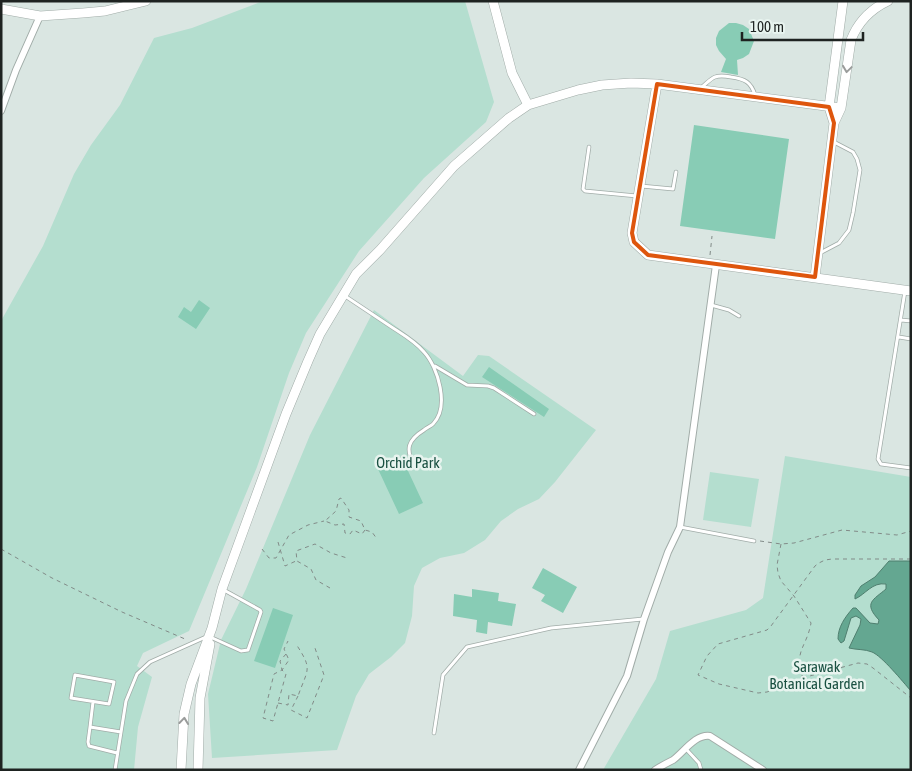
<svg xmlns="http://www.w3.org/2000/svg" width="912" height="771" viewBox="0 0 912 771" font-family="'Asap Condensed',sans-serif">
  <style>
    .green { fill: #b4decf }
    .water { fill: #64a791; stroke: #4f7f6f }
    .building { fill: #88ccb5 }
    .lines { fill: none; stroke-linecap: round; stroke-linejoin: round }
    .lane-casing { stroke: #a1aca8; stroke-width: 4.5 }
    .street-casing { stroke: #a1aca8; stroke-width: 8 }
    .secondary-casing { stroke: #a1aca8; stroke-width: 10 }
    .path { stroke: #828b88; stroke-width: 1; stroke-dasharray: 4 4; stroke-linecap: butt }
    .lane { stroke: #fff; stroke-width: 3 }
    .street { stroke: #fff; stroke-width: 6 }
    .secondary { stroke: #fff; stroke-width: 9 }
    .oneway { stroke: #9a9c9b }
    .marked { fill: none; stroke: #de560d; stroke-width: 4; stroke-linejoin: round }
    .labels { text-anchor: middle; stroke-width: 5; stroke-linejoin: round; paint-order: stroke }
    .park-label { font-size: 15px; fill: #195041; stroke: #e8f4ef }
  </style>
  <rect width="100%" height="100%" fill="#dae6e2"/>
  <path class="green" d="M 263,1 L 465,1 L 494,102 L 486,122 L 424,178 L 359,251 L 306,333 L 289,373 L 257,467 L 189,631 L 143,653 L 137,666 L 152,677 L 138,727 L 134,770 L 1,770 L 1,321 L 43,246 L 74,174 L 91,145 L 120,105 L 154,38 L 192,28 Z
    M 374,310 L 463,376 L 478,355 L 489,356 L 596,430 L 555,482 L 539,499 L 518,509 L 501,521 L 485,540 L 464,553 L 440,558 L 422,568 L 414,586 L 412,616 L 405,643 L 391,657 L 369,674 L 356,696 L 337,750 L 212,758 L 208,694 L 221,640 L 246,589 L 310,435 Z
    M 785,456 L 911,477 L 911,770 L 603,770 L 656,679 L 670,631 L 746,610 L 763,598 Z
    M 710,472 L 759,479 L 751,527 L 703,520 Z"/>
  <path class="water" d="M 889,561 L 911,561 L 911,691 C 903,682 882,656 872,652 C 865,649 857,650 849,648 L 860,625 L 861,619 L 856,616 L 851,618 L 844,641 L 841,643 L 838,639 C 838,627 845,617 853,608 L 856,608 L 870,623 L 878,624 L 879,620 C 863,603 873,600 886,589 L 886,584 C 872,582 866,594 855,599 L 855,595 L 861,586 L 875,577 Z"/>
  <path class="building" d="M 729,23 L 736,23 L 743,25 L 749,29 L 754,41 L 749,54 L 743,58 L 737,60 L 738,75 L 721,72 L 726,59 L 719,51 L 716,45 L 716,38 L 719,31 Z
    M 694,125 L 789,139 L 775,239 L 680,226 Z
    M 199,300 L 210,308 L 196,329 L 178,317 L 184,307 L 191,312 Z
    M 489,367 L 549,409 L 544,417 L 482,377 Z
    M 402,458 L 423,503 L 399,514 L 378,469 Z
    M 543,568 L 577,587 L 563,613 L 541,601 L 545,595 L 532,588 Z
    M 472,589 L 499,593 L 498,601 L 516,604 L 512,626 L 488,622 L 487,634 L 476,632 L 477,620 L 453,616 L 454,594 L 472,597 Z
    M 273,608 L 293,615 L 275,668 L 254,661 Z"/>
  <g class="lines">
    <defs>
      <path id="lane" d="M 702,87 C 706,84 710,79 715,77 C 720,75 726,76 731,77 C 745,79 751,82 755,95
        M 589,147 L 583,189 L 585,191 L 637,196
        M 641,186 L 673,189 L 676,172
        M 820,253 L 839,243 L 849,230 L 853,213 L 860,170 L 857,159 L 853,152 L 832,141
        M 905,291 L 878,459 L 881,464 L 911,468
        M 345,296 C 360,306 375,316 390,326 C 402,334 415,341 424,352 C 438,367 450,407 433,424 C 431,426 426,428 424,430 C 408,440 405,449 414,465
        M 711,305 L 729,310 L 739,316
        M 901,320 L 911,321
        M 899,337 L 911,339
        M 435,366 L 467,385 L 488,386 L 494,388 L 534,414
        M 680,527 L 754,541
        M 75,675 L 114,682 L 109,704 L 71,698 Z
        M 90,727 L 93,702
        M 434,733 L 443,675 L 467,647 L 551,628 L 643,619
        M 686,749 L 699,763 L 701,770
        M 117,753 L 89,746 L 88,742 L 90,727 L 121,732
        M 115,770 L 126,701 L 137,674 L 150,662 L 208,636 L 241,651 L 248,650 L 261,612 L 260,610 L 222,589"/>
      <path id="street" d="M 1,111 L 16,70 L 40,16
        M 579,770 L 627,676 L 644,619 L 668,552 L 680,527 L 716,265
        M 655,770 C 661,766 667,763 673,760 C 684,752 695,734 710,736 L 763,770"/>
      <path id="secondary" d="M 493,1 L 512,73 L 528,105
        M 1,9 L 40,16 L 83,13 L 105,11 L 146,1
        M 657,84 L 632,233 L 634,242 L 648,255 L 911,291
        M 834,123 L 829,107 L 843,1
        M 815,277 L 834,123 L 841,108 L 851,40 C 858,22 871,9 888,1
        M 181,770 L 184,714 L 191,684 L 212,628 L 222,589 L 286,414 L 308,361 L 320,334 L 356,274 L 380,250 L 454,166 L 509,118 L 528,105 L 578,90 L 602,85 L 631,83 L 657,84 L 841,108
        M 198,770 L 200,698 L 210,644"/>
    </defs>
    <use href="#lane" class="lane-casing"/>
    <use href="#street" class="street-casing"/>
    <use href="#secondary" class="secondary-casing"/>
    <path class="path" d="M 710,255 L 712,236
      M 365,530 L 362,534 L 353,530 L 350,534 L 345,533 L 344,524 L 335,525 L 325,521 L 336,511 L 339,499 L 341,498 L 349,510 L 349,517 L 361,521 L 365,530 L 372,532 L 377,539
      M 760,541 L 781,544 L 794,543 L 842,530 L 897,535 L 911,531
      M 278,542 L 285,566 L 296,561
      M 781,544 L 777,565 L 778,573 L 781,581 L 794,596 L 811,623 C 807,647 793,651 803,678
      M 1,549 L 52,578 L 122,612 L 185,639
      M 262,549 L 269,558 L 276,558 L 289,535 L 308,525 L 324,521
      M 911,559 L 835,559 C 826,559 821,561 815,566 L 771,626 L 767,630 L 718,644 L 707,656 L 698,675 L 719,684 L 758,693 L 767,692 L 806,677 L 858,663 L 867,664 L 873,668 L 911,698
      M 330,588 L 316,580 L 311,569 L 297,561 L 296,551 L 315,544 L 331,553 L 347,558
      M 286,654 L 280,661 L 282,670 L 274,674 L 263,718 L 273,721 L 286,674 L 282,670 L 289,660 L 284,649 L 288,641
      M 298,696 L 291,710 L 307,718 L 324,675 L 315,648
      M 278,703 L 288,705 L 289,694 L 298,696 C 308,668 313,670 296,644"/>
    <use href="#lane" class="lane"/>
    <use href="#street" class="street"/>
    <use href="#secondary" class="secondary"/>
  </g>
  <defs><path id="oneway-chevron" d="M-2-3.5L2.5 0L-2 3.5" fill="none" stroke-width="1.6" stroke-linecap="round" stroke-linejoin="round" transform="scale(1.25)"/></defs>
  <g class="oneway">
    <use href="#oneway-chevron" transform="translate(847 69) rotate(98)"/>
    <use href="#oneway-chevron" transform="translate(184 721) rotate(-84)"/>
  </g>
  <path class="marked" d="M 657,84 L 829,107 L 834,123 L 815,277 L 648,255 L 634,242 L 632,233 Z"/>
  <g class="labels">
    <g class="park-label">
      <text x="408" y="468">Orchid Park</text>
      <text x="817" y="672">Sarawak<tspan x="817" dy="17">Botanical Garden</tspan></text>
    </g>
  </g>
  <rect width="912" height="771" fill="none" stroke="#1e2321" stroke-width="5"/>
  <path d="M742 32v8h121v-8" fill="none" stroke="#1e2321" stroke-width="2.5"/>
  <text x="750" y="32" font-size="15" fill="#1e2321" stroke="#e8f4ef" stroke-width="4" paint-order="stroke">100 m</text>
</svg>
